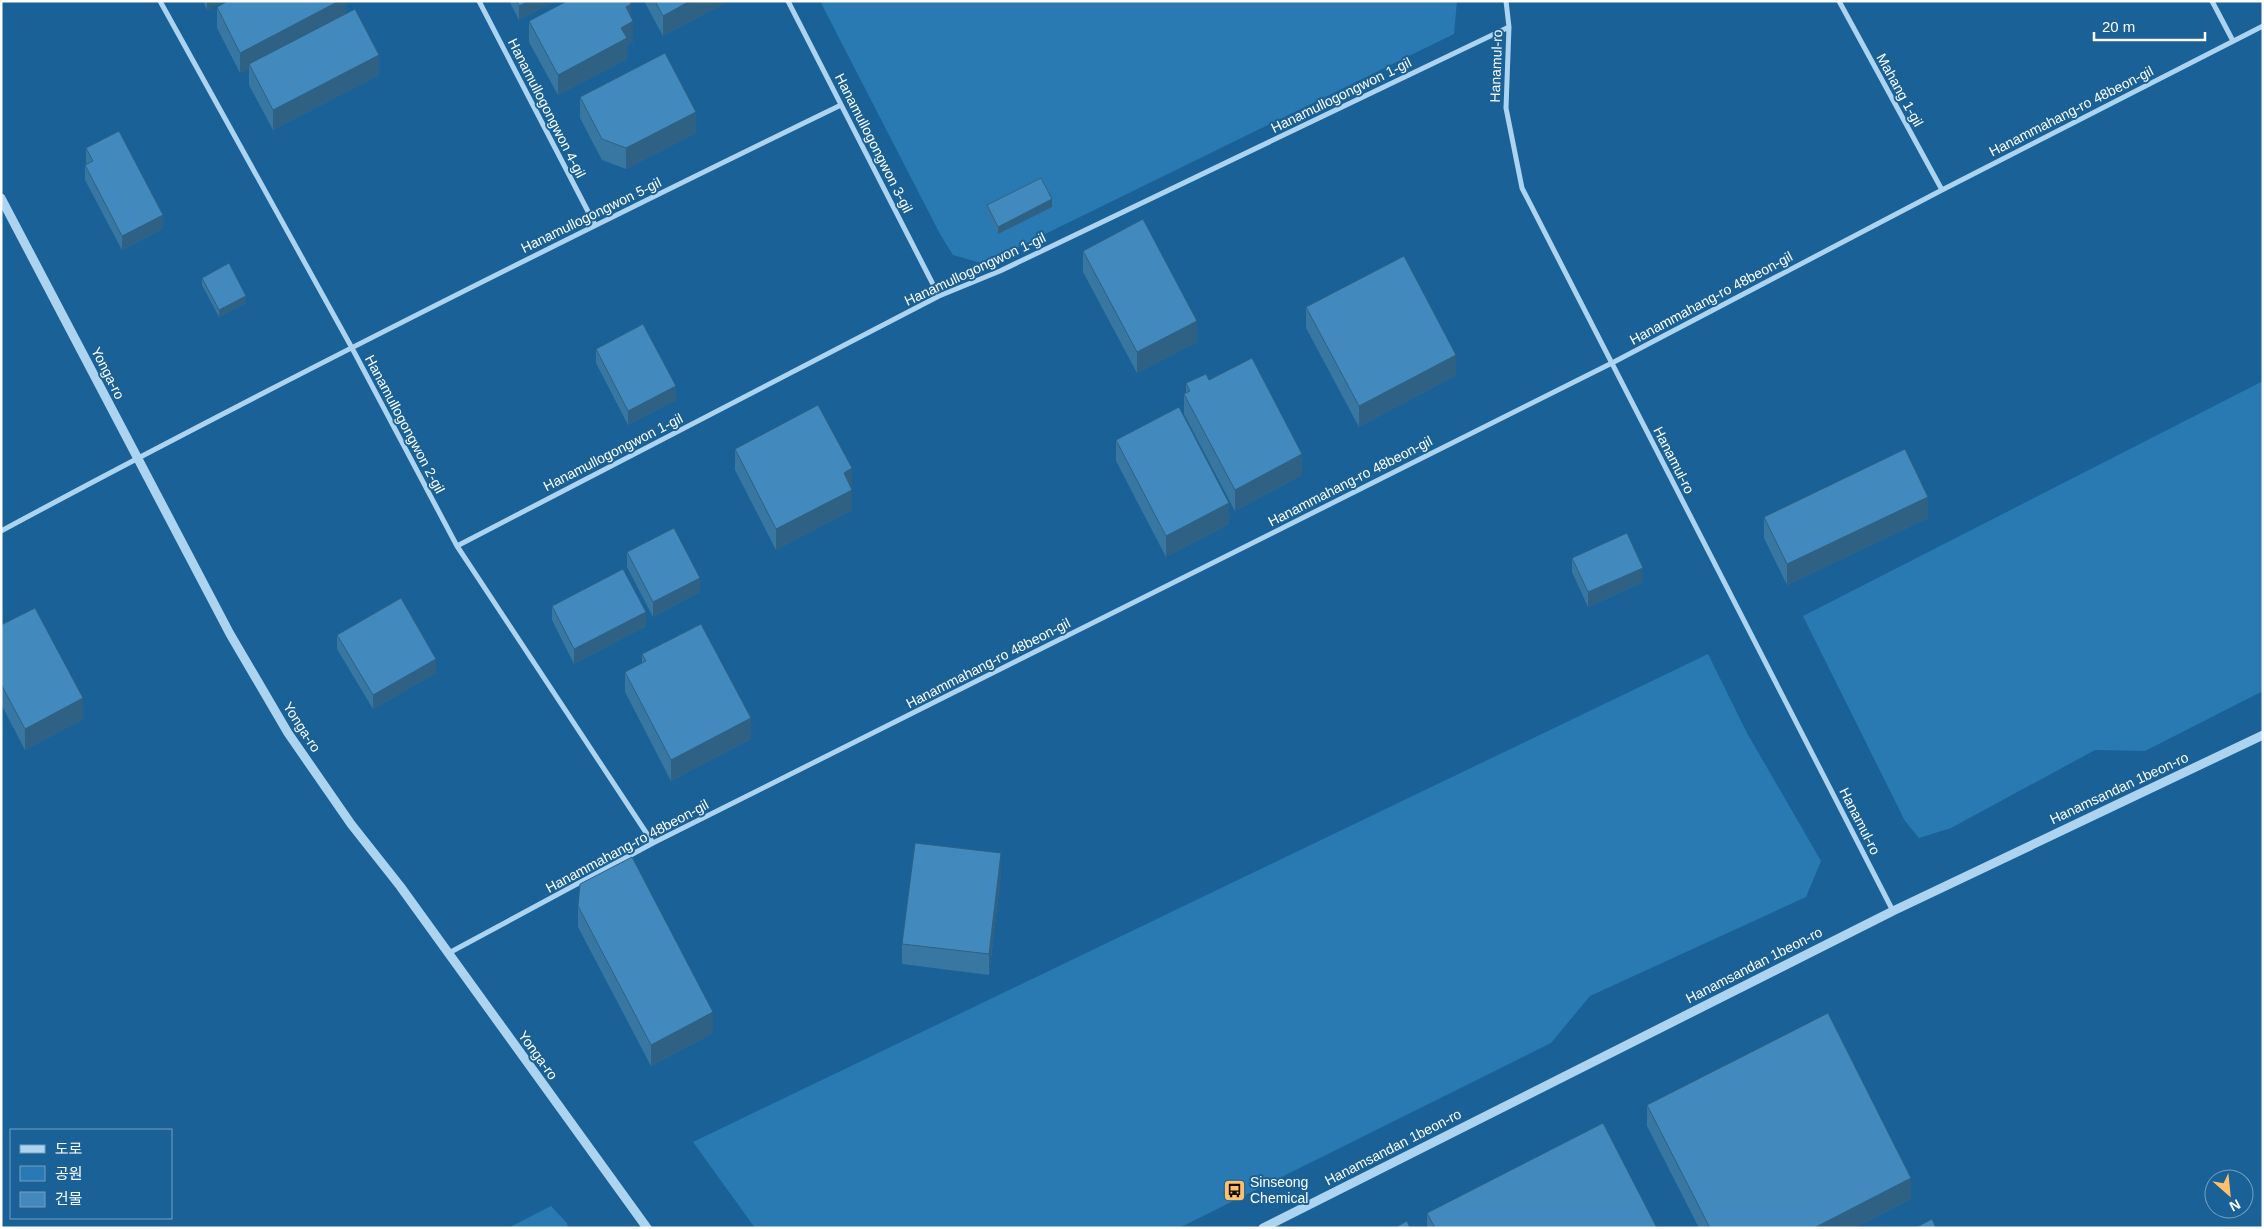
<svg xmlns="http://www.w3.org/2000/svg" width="2264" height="1229" viewBox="0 0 2264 1229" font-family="Arial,'Noto Sans KR',sans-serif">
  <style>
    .green { fill: #297ab2 }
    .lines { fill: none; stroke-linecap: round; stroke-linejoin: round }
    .minor { stroke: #acd4f0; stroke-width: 5 }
    .tertiary { stroke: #acd4f0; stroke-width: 9 }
    .wall { fill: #3977a3 }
    .shaded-wall { fill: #2e6184 }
    .building { fill: #428abd; stroke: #2e6184 }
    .labels { text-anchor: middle; stroke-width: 4; stroke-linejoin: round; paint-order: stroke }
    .street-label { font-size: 14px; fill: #fff; stroke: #196196 }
    .poi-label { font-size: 14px; fill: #fff; stroke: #196196; text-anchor: start }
  </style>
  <rect width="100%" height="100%" fill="#196196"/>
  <path class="green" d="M 820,1 L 1457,1 L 1454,34 L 984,264 L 953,255 L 940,234 Z
    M 2263,381 L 2263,691 L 2145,751 L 2095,750 L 1951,828 L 1919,838 L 1905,821 L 1803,616 Z
    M 1708,654 L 1747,733 L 1821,861 L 1806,897 L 1590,996 L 1551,1043 L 1179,1228 L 755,1228 L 693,1142 Z
    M 551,1206 L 567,1223 L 568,1228 L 508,1228 Z"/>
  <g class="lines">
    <path class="minor" d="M 160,1 L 352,348 L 457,546 L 653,843
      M 479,1 L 595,225
      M 788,1 L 939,296
      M 1506,1 L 1509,27 L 1506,108 L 1522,188 L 1893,911
      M 1839,1 L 1942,190
      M 2212,1 L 2233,41
      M 1,531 C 278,382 559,242 841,105
      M 457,546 L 939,296 L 1000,271 L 1509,27
      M 447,954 L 653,843 L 1612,363 L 1942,190 L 2263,26"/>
    <path class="tertiary" d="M 1,198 L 230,634 L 288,733 L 351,824 L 400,886 L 647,1228
      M 1263,1228 L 1893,911 L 2263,735"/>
  </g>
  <path class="wall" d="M 203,1 L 224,1 L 207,10 Z
    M 346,1 L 346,14 L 379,75 L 273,130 L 249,85 L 249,69 L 240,73 L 217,28 L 217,7 Z
    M 509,1 L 556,1 L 519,20 Z
    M 644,1 L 729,1 L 663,36 Z
    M 631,18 L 633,42 L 627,45 L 627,59 L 558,95 L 529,42 L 529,21 Z
    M 580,97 L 696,133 L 626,169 L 602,160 L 580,118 Z
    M 86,148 L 163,229 L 122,250 L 85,180 L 85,165 L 87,164 L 86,163 Z
    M 987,205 L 1052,207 L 998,234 L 987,212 Z
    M 1083,251 L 1197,342 L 1137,373 L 1083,272 Z
    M 202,278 L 246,303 L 219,317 L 202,285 Z
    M 1306,307 L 1456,375 L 1359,427 L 1306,328 Z
    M 596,349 L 676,400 L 628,425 L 596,363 Z
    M 1209,380 L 1302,475 L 1235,511 L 1184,414 L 1184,394 L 1186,392 L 1186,383 Z
    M 1116,440 L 1229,524 L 1166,557 L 1116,461 Z
    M 735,449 L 852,489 L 852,510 L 776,550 L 735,470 Z
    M 1764,517 L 1928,518 L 1787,585 L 1764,538 Z
    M 627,552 L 700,592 L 653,617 L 627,567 Z
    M 1572,558 L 1643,582 L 1588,607 L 1572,572 Z
    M 552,606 L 646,626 L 574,664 L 552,620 Z
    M 1,625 L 83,719 L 25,750 L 1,704 Z
    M 337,635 L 436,673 L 373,709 L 337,649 Z
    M 642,654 L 751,739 L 671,781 L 625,692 L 625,672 L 642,663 Z
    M 1001,874 L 989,975 L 902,964 L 902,944 Z
    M 578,906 L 713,1033 L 651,1066 L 578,927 Z
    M 1647,1105 L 1911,1199 L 1855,1228 L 1699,1228 L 1647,1126 Z
    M 1427,1213 L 1657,1228 L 1427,1228 Z"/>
  <path class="shaded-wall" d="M 207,1 L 224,1 L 207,10 Z
    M 339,1 L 346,1 L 346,18 L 249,64 L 249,69 L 240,73 L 240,53 Z
    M 529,1 L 556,1 L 519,20 L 519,6 Z
    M 690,1 L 729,1 L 663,36 L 663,16 Z
    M 631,4 L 631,22 L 633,21 L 633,42 L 627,45 L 627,59 L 558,95 L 558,75 L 621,28 L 626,7 Z
    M 379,55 L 379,75 L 273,130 L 273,110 Z
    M 696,112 L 696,133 L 626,169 L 626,148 Z
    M 1052,199 L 1052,207 L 998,234 L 998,227 Z
    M 163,215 L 163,229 L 122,250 L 122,236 Z
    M 246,296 L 246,303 L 219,317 L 219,310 Z
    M 1197,321 L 1197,342 L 1137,373 L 1137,352 Z
    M 1456,355 L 1456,375 L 1359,427 L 1359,406 Z
    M 676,386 L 676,400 L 628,425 L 628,411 Z
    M 1302,454 L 1302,475 L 1235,511 L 1235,490 Z
    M 852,468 L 852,489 L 844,473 Z
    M 852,490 L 852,510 L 776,550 L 776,529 Z
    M 1928,497 L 1928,518 L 1787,585 L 1787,564 Z
    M 1229,503 L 1229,524 L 1166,557 L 1166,536 Z
    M 1643,568 L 1643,582 L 1588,607 L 1588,592 Z
    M 700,578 L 700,592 L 653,617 L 653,602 Z
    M 646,612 L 646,626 L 574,664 L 574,649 Z
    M 436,659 L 436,673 L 373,709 L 373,695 Z
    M 83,698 L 83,719 L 25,750 L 25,729 Z
    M 751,718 L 751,739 L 671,781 L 671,760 Z
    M 1001,853 L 1001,874 L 989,975 L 989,954 Z
    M 713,1012 L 713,1033 L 651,1066 L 651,1045 Z
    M 1911,1178 L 1911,1199 L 1855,1228 L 1814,1228 Z"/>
  <path class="building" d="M 228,1 L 339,1 L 240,53 L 217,7 Z
    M 517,1 L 529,1 L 519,6 Z
    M 567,1 L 630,1 L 631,4 L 626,7 L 633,21 L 621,28 L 627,38 L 558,75 L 529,21 Z
    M 655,1 L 690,1 L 663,16 Z
    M 355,9 L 379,55 L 273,110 L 249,64 Z
    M 665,53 L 696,112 L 626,148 L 602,139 L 580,97 Z
    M 119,131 L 163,215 L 122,236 L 85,165 L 93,161 L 86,148 Z
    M 1041,178 L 1052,199 L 998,227 L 987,205 Z
    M 1143,219 L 1197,321 L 1137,352 L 1083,251 Z
    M 1404,256 L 1456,355 L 1359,406 L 1306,307 Z
    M 229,263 L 246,296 L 219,310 L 202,278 Z
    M 643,324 L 676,386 L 628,411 L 596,349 Z
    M 1252,358 L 1302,454 L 1235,490 L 1184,394 L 1190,391 L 1186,383 L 1206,374 L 1209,380 Z
    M 818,405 L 852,468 L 844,473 L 852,490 L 776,529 L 735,449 Z
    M 1179,407 L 1229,503 L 1166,536 L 1116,440 Z
    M 1905,449 L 1928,497 L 1787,564 L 1764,517 Z
    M 674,528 L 700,578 L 653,602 L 627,552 Z
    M 1627,533 L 1643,568 L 1588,592 L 1572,558 Z
    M 623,569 L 646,612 L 574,649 L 552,606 Z
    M 401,598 L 436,659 L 373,695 L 337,635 Z
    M 35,608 L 83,698 L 25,729 L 1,684 L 1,625 Z
    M 701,624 L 751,718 L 671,760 L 625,672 L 646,661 L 642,654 Z
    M 915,843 L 1001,853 L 989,954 L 902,944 Z
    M 632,857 L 713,1012 L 651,1045 L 578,906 L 580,884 Z
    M 1828,1013 L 1911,1178 L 1814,1228 L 1710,1228 L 1647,1105 Z
    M 1603,1123 L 1657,1228 L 1435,1228 L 1427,1213 Z
    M 1932,1219 L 1936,1228 L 1915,1228 Z
    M 1407,1221 L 1410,1228 L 1394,1228 Z"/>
  <defs>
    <symbol id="bus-square" viewBox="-11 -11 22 22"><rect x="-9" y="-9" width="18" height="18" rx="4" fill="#ffc06b" stroke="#196196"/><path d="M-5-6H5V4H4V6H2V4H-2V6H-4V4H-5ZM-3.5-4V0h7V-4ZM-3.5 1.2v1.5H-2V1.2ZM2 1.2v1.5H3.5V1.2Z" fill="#111"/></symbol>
  </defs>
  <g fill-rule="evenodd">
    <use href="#bus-square" x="1222" y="1178" width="25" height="25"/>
  </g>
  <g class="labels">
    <g class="street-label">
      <text transform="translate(1496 66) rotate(-88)" y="5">Hanamul-ro</text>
      <text transform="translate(1900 90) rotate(61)" y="5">Mahang 1-gil</text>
      <text transform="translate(1341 95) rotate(-26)" y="5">Hanamullogongwon 1-gil</text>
      <text transform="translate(547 108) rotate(63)" y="5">Hanamullogongwon 4-gil</text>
      <text transform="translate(2071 111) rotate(-27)" y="5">Hanammahang-ro 48beon-gil</text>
      <text transform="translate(874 143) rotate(63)" y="5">Hanamullogongwon 3-gil</text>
      <text transform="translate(591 215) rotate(-26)" y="5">Hanamullogongwon 5-gil</text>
      <text transform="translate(975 269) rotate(-25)" y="5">Hanamullogongwon 1-gil</text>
      <text transform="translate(1711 298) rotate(-28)" y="5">Hanammahang-ro 48beon-gil</text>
      <text transform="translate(108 373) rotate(63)" y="5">Yonga-ro</text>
      <text transform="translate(405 424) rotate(62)" y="5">Hanamullogongwon 2-gil</text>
      <text transform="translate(613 452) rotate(-27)" y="5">Hanamullogongwon 1-gil</text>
      <text transform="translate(1674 460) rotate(63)" y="5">Hanamul-ro</text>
      <text transform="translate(1350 481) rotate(-27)" y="5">Hanammahang-ro 48beon-gil</text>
      <text transform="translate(988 663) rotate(-27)" y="5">Hanammahang-ro 48beon-gil</text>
      <text transform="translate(302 727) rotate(57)" y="5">Yonga-ro</text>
      <text transform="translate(2119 788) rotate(-25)" y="5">Hanamsandan 1beon-ro</text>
      <text transform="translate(1860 821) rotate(63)" y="5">Hanamul-ro</text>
      <text transform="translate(627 846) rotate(-28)" y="5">Hanammahang-ro 48beon-gil</text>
      <text transform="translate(1754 965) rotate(-27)" y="5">Hanamsandan 1beon-ro</text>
      <text transform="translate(538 1055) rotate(54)" y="5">Yonga-ro</text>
      <text transform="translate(1393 1147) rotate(-27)" y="5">Hanamsandan 1beon-ro</text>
    </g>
    <g class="poi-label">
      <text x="1250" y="1187">Sinseong<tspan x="1250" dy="16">Chemical</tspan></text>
    </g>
  </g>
  <rect width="2264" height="1229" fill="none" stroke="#ffffff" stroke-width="5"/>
  <rect x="10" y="1129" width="162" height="90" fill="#196196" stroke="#75a0c0"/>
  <rect x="20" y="1145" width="25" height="8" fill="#acd4f0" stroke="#75a0c0"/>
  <text x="55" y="1154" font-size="15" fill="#ffffff">도로</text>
  <rect x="20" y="1166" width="25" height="15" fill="#297ab2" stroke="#75a0c0"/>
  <text x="55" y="1179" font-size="15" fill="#ffffff">공원</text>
  <rect x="20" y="1192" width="25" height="15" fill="#428abd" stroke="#75a0c0"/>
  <text x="55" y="1204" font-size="15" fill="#ffffff">건물</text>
  <g transform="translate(2229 1194) rotate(153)"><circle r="24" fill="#196196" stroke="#75a0c0"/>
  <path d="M0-4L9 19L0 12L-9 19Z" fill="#ffc06b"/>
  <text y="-8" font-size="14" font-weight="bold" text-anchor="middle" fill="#ffffff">N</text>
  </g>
  <path d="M2094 32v8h111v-8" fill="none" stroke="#ffffff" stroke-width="2.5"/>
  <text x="2102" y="32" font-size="15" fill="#ffffff" stroke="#196196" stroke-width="4" paint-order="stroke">20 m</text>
</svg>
